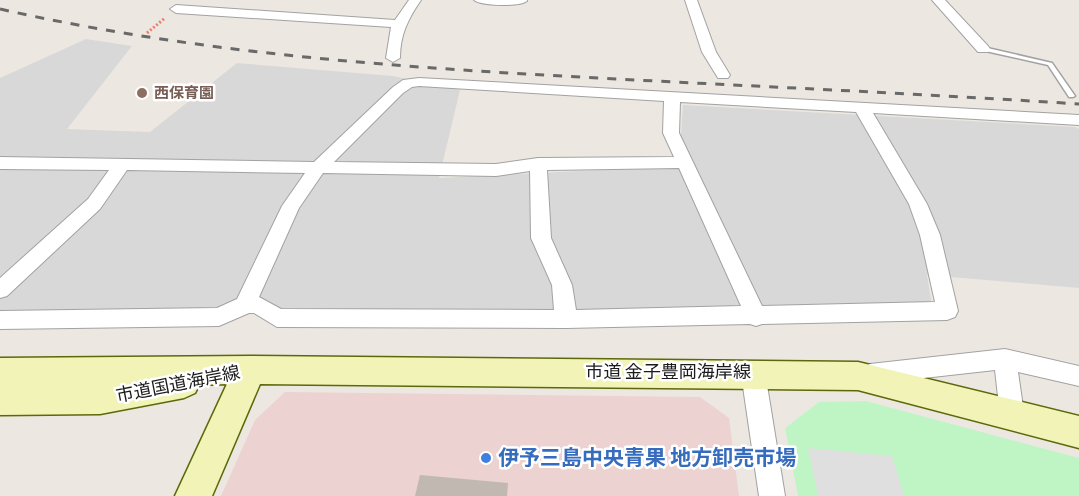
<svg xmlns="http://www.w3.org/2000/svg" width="1079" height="496" viewBox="0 0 1079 496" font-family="Barlow,'Noto Sans JP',sans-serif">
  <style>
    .residential { fill: #d9d8d8 }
    .commercial { fill: #ecd2d0 }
    .park { fill: #bff5c4 }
    .parking { fill: #dfdfdf }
    .building { fill: #c0b8b1 }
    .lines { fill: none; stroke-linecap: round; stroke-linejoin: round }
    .lane-casing { stroke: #a2a2a2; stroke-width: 3 }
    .street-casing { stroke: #a2a2a2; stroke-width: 2 }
    .secondary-casing { stroke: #5d680b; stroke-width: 3 }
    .path { stroke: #f07c6e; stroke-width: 3; stroke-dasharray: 2 2; stroke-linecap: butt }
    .lane { fill: #fff; fill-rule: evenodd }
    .street { fill: #fff; fill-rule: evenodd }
    .secondary { fill: #f1f4b6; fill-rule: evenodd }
    .rail { stroke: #696969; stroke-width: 3; stroke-dasharray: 9 9; stroke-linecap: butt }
    .education-dot { fill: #8d6e63; stroke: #fff; stroke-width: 2 }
    .shop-dot { fill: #3f7fe0; stroke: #fff; stroke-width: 2 }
    .labels { text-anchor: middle; stroke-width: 5; stroke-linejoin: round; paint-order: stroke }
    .far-education-label { font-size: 15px; font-weight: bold; fill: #785e54; stroke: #fff; text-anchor: start }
    .street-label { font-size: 18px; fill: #1b1b1b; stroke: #fff }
    .near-shop-label { font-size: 21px; font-weight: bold; fill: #366cbe; stroke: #fff; text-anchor: start }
  </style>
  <rect width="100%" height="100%" fill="#ece8e1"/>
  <path class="residential" d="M 86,39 L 132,46 L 67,129 L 150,132 L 237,63 L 393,76 L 460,90 L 439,178 L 679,166 L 683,105 L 1075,127 L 1079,129 L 1079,288 L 927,275 L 932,306 L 0,315 L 0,78 Z"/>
  <path class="commercial" d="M 285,392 L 700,397 L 729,418 L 739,496 L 221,496 L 255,420 Z"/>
  <path class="park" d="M 866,401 L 1079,458 L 1079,496 L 798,496 L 785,428 L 819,402 Z"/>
  <path class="parking" d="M 808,448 L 892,456 L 904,496 L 818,496 Z"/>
  <path class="building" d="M 420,475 L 508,483 L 507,496 L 415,496 Z"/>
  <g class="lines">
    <defs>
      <path id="lane" d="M 983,47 L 1052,63 L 1075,96 L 1073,97 L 1069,97 L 1048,65 L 981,50 L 980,49 Z"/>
      <path id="street" d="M 409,0 L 421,0 C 408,19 400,35 400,58 L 393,62 L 386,58 L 391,27 L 176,13 L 170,9 L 176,5 L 395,20 Z
        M 474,0 L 527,0 L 527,1 C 520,7 481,6 474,0 Z
        M 685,0 L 697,0 L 716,52 L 730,75 L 728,78 L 718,78 L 702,52 Z
        M 932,0 L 945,0 L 988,46 L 990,49 L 988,52 L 978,52 Z
        M 419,78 L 1079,115 L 1079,125 L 873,113 L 927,204 L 940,235 L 958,311 L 955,317 L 947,320 L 762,324 L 756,326 L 750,324 L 566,328 L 277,327 L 254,313 L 249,313 L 219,326 L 0,329 L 0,311 L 217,308 L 237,299 L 282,206 L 305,173 L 127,170 L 100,209 L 7,296 L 0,298 L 0,278 L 88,199 L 109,170 L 0,169 L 0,157 L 314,162 L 393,87 L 403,80 ZM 419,86 L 664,101 L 663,133 L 674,157 L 538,158 L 496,164 L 334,162 L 403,93 L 412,87 ZM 680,102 L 856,112 L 909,204 L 920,235 L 935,302 L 762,306 L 679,133 ZM 679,168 L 741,306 L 576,310 L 572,285 L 551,238 L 547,170 ZM 530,171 L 531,238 L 552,285 L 554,310 L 281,309 L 259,297 L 299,208 L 323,173 L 496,176 Z
        M 1005,349 L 1079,366 L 1079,386 L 1018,372 L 1024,414 L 1021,422 L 1012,425 L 1003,422 L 1000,414 L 995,370 L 870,384 L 862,381 L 858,374 L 862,367 L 870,364 Z
        M 753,363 L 761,366 L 765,373 L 785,496 L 759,496 L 741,373 L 745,366 Z"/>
      <path id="secondary" d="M 250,356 L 858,362 L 1079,416 L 1079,448 L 858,390 L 260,384 L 212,496 L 175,496 L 227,384 L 199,385 L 195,393 L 184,398 L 100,414 L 0,415 L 0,358 Z"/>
    </defs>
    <use href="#lane" class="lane-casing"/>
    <use href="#street" class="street-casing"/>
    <use href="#secondary" class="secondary-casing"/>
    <path class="path" d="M 147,33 L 165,18"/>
    <use href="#lane" class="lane"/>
    <use href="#street" class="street"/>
    <use href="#secondary" class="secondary"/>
    <path class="rail" d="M 0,9 C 205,55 407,68 616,79 C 771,87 925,94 1079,104"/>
  </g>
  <circle class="education-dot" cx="142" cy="93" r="6"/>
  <circle class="shop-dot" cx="486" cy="458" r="6"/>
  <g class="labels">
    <g class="far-education-label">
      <text x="154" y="98">西保育園</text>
    </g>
    <g class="street-label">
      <text x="668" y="378">市道 金子豊岡海岸線</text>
      <text transform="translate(178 384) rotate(-11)" y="6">市道国道海岸線</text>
    </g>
    <g class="near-shop-label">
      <text x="498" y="465">伊予三島中央青果 地方卸売市場</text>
    </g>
  </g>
</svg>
